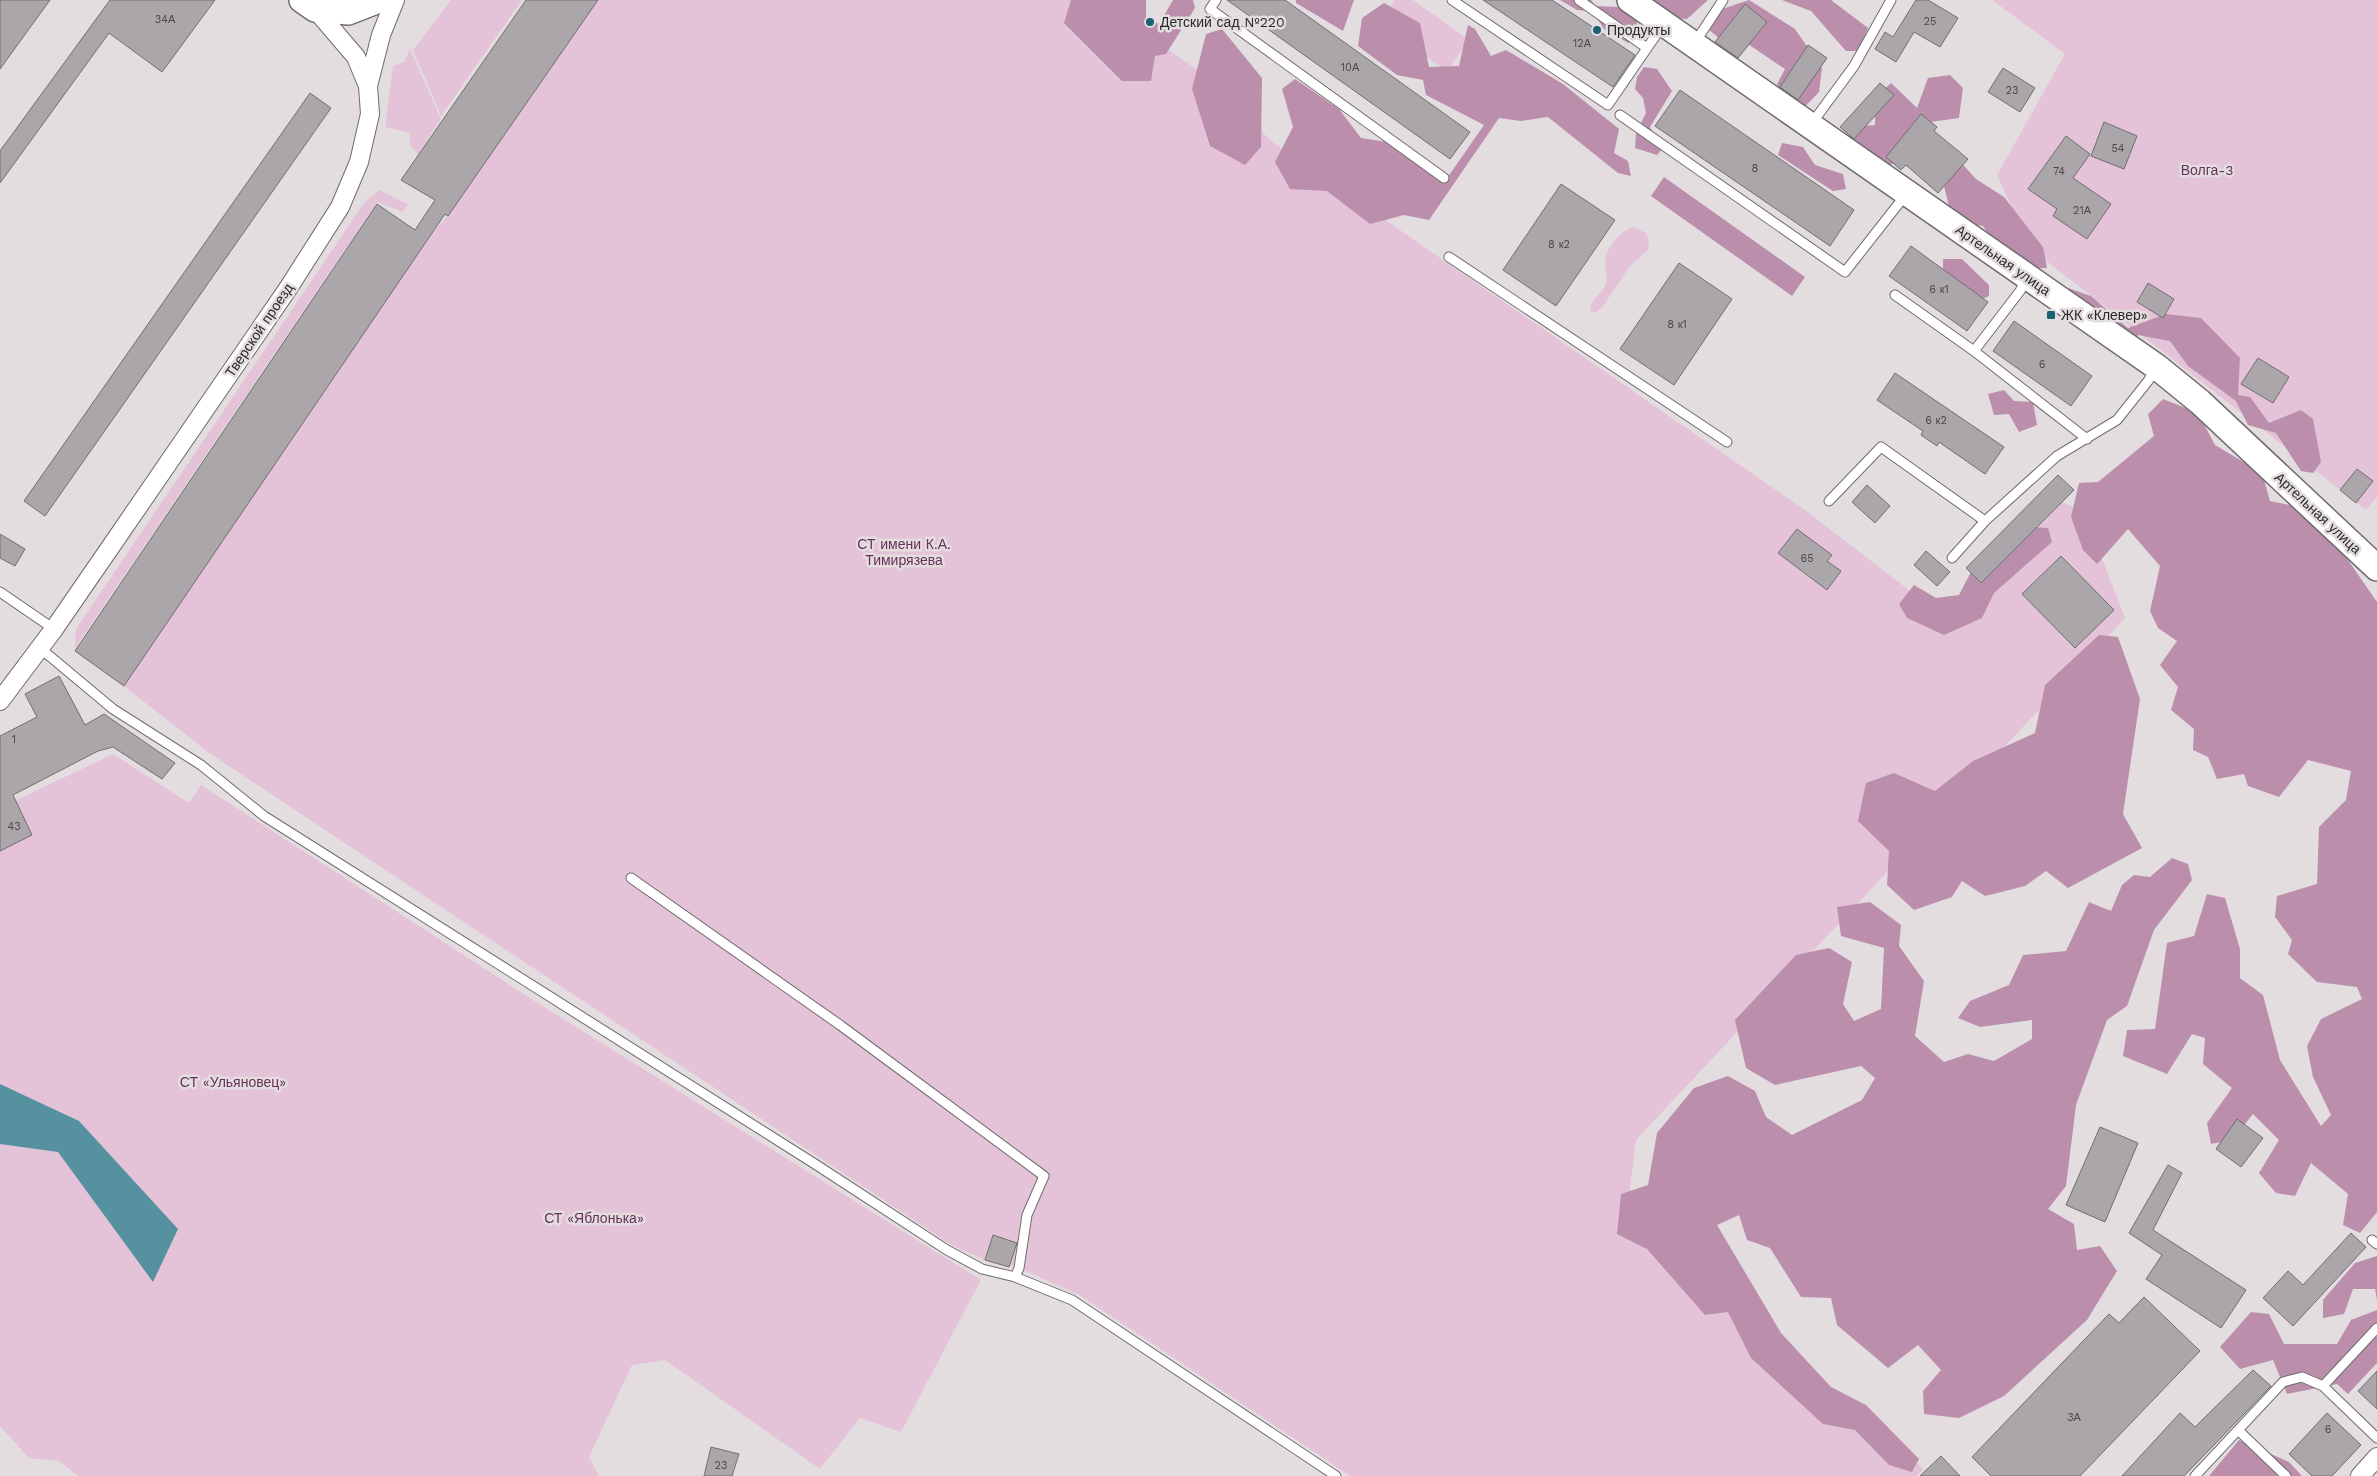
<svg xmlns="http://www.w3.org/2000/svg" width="2377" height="1476" viewBox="0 0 2377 1476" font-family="'Work Sans',sans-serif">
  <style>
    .green { fill: #e4c3d8 }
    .forest { fill: #bb8fab }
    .water { fill: #5691a0 }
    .building { fill: #aba6a9; stroke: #726d70 }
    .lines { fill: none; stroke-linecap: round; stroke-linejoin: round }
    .lane-casing { stroke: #706b6e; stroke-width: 11 }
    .street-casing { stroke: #706b6e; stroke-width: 20 }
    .secondary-casing { stroke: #706b6e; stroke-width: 28 }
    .lane { stroke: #fff; stroke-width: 9 }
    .street { stroke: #fff; stroke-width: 18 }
    .secondary { stroke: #fff; stroke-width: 25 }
    .poi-dot { fill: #1a6171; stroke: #e3dde0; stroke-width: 2 }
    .labels { text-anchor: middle; stroke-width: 5; stroke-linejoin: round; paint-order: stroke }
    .number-label { font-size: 11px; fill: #4a4849 }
    .poi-label { font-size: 14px; fill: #2a2829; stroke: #e3dde0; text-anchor: start }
    .park-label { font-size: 14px; fill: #683058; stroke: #e3dde0 }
    .street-label { font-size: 14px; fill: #2a2829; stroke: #e3dde0 }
  </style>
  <rect width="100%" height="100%" fill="#e3dde0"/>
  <path class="green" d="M 451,0 L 522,0 L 441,116 L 413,50 Z
    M 598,0 L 1094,0 L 1204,74 L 1271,141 L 1805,510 L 1940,614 L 1981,583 L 2062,502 L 2084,512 L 2125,618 L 1636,1140 L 1627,1213 L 1868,1432 L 1878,1424 L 1923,1469 L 1916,1476 L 1350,1476 L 1081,1296 L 1019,1268 L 985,1260 L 953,1246 L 209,753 L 124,686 L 428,237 L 448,216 Z
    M 1395,0 L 1413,0 L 1469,40 L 1447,71 L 1379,24 Z
    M 1992,0 L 2377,0 L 2377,497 L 2366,510 L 2031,249 L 1997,175 L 2065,54 Z
    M 410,49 L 441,119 L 418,154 L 410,145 L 410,133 L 385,127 L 393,66 L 404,62 Z
    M 379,190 L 408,204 L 403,212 L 377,202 L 75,648 L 76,629 L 364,203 Z
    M 1633,227 L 1646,233 L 1649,241 L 1648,250 L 1630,266 L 1603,306 L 1596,312 L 1591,312 C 1589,300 1601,295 1605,286 C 1609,276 1604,268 1605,259 C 1607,247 1622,230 1633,227 Z
    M 113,754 L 189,803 L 201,785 L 533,1000 L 981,1280 L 901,1432 L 860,1418 L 820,1469 L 665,1360 L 632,1365 L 589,1457 L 599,1476 L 78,1476 L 59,1461 L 29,1458 L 0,1426 L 0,808 Z"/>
  <path class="forest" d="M 1071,0 L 1146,0 L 1146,19 L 1159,24 L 1173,0 L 1193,0 L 1195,8 L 1166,54 L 1155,56 L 1151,81 L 1122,81 L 1064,23 Z
    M 1296,0 L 1354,0 L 1343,31 L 1296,3 Z
    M 1560,0 L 1591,0 L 1595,6 L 1617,7 L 1636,18 L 1639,37 L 1628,43 L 1604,29 L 1592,11 L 1577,10 Z
    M 1639,0 L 1708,0 L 1687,19 L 1660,17 Z
    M 1749,0 L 1795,29 L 1822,68 L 1819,92 L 1800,112 L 1785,104 L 1777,84 L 1785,69 L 1745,42 L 1721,40 L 1708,29 L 1722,9 Z
    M 1782,0 L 1831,0 L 1868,28 L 1859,51 L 1846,51 L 1811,11 Z
    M 1384,3 L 1420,23 L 1429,67 L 1459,66 L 1468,25 L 1475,29 L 1491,56 L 1506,50 L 1563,84 L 1619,129 L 1614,153 L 1628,161 L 1631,176 L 1618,173 L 1548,117 L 1521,121 L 1499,118 L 1429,220 L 1404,215 L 1370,224 L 1327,191 L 1290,189 L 1275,162 L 1293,127 L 1282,89 L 1295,79 L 1339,109 L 1361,138 L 1387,142 L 1445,181 L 1484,125 L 1426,95 L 1423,80 L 1397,75 L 1358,46 L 1362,18 Z
    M 1222,29 L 1262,78 L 1261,147 L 1245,165 L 1210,146 L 1192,89 L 1206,34 Z
    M 1644,67 L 1657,69 L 1672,91 L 1650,127 L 1662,149 L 1657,155 L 1635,148 L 1636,133 L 1646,113 L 1643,98 L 1635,89 L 1637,77 Z
    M 1950,75 L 1963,88 L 1959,118 L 1923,123 L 1906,159 L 1877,169 L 1847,147 L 1852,127 L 1875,125 L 1875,98 L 1891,83 L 1917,108 L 1928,78 Z
    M 1782,143 L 1803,147 L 1815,165 L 1843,174 L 1846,189 L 1833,191 L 1778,155 Z
    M 1957,158 L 1976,179 L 2004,197 L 2043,247 L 2047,268 L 2026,269 L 2000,252 L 1983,226 L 1953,222 L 1940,170 Z
    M 1664,177 L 1805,277 L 1792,296 L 1651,196 Z
    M 1943,259 L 1962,259 L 1989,285 L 1989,296 L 1972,304 L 1943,285 Z
    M 2068,288 L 2091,296 L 2128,328 L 2166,314 L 2201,318 L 2240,358 L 2238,395 L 2250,397 L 2269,423 L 2301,410 L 2313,419 L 2321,462 L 2313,473 L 2301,471 L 2276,433 L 2248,425 L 2236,401 L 2188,366 L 2170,341 L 2138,335 L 2130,354 L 2075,317 Z
    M 2004,390 L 2014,401 L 2033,402 L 2037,425 L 2019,432 L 2009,414 L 1994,415 L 1988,394 Z
    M 2163,399 L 2198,413 L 2215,445 L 2262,473 L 2270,501 L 2299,507 L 2339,547 L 2377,602 L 2377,1212 L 2360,1233 L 2343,1225 L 2348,1194 L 2311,1163 L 2295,1196 L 2276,1193 L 2259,1173 L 2279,1140 L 2253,1114 L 2232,1140 L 2211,1144 L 2207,1123 L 2232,1088 L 2203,1064 L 2205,1038 L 2192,1034 L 2167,1074 L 2123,1056 L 2127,1030 L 2155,1029 L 2167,943 L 2194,936 L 2207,894 L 2225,898 L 2240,949 L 2240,978 L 2263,995 L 2280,1060 L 2321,1126 L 2331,1115 L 2313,1077 L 2307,1046 L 2321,1019 L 2362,999 L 2357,987 L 2317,982 L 2288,954 L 2292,940 L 2275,917 L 2277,896 L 2317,884 L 2319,827 L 2346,800 L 2351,771 L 2308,760 L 2279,797 L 2248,786 L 2244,774 L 2217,779 L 2208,757 L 2193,750 L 2194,729 L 2171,710 L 2178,687 L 2160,665 L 2177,641 L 2158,628 L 2150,611 L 2160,566 L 2128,529 L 2097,564 L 2083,550 L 2071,517 L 2079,483 L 2098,482 L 2154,436 L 2148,414 Z
    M 2031,527 L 2048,528 L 2052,542 L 1994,593 L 1982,618 L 1944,635 L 1907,618 L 1899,604 L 1914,585 L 1936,598 L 1959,595 L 1973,568 Z
    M 2099,635 L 2118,637 L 2140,699 L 2123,814 L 2142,848 L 2068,888 L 2046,871 L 2025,886 L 1985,896 L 1962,881 L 1952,897 L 1914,910 L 1887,885 L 1889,851 L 1858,821 L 1866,783 L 1894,773 L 1935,791 L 1973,761 L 2035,733 L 2045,685 Z
    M 2172,858 L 2188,864 L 2192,880 L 2154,930 L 2127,1006 L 2107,1020 L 2076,1105 L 2066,1186 L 2048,1209 L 2074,1224 L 2077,1250 L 2100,1246 L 2117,1271 L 2087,1320 L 2004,1396 L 1959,1418 L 1924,1414 L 1923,1391 L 1941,1370 L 1918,1345 L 1888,1368 L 1837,1325 L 1831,1298 L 1801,1297 L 1770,1248 L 1747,1240 L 1739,1215 L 1717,1225 L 1781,1333 L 1831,1387 L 1866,1405 L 1919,1459 L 1912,1472 L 1889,1465 L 1855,1430 L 1823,1424 L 1751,1358 L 1728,1312 L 1705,1315 L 1647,1249 L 1617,1234 L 1621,1194 L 1648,1185 L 1657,1133 L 1694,1088 L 1728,1076 L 1755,1091 L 1766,1117 L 1792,1135 L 1862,1100 L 1875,1078 L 1861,1066 L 1775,1085 L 1746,1068 L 1735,1020 L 1796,955 L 1829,948 L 1852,962 L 1843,1004 L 1854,1021 L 1881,1009 L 1884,948 L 1841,936 L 1837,907 L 1870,902 L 1901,925 L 1899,946 L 1924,981 L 1915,1036 L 1944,1062 L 1968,1054 L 1994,1061 L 2032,1039 L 2032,1020 L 1980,1027 L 1958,1018 L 1970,1001 L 2009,985 L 2023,955 L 2066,951 L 2089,902 L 2111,911 L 2122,885 L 2134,875 L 2150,877 Z
    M 2377,1256 L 2377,1300 L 2375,1289 L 2353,1289 L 2344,1314 L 2323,1318 L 2323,1300 L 2355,1263 Z
    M 2377,1310 L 2377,1363 L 2348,1394 L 2337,1384 L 2287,1394 L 2273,1360 L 2240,1369 L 2220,1347 L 2251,1312 L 2269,1314 L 2284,1344 L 2337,1344 L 2351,1320 Z
    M 2239,1440 L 2289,1462 L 2302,1476 L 2209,1476 Z"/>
  <path class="water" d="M 0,1084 L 79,1121 L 178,1229 L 153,1282 L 58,1152 L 0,1144 Z"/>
  <path class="building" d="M 0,0 L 50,0 L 0,69 Z
    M 110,0 L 215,0 L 162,72 L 109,33 L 0,183 L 0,151 Z
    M 526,0 L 598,0 L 448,216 L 445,214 L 124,686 L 75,651 L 377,204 L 415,230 L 435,200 L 401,180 Z
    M 1227,0 L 1285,0 L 1470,132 L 1450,159 Z
    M 1483,0 L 1552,0 L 1635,55 L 1613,87 Z
    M 1916,0 L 1928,0 L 1958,18 L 1940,47 L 1914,32 L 1896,62 L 1875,49 L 1885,32 L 1893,37 Z
    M 1745,4 L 1767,22 L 1738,58 L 1715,42 Z
    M 1808,45 L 1827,58 L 1798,100 L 1780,87 Z
    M 2003,68 L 2035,88 L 2020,112 L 1988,92 Z
    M 1880,83 L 1894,95 L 1854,139 L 1840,127 Z
    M 1680,90 L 1854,210 L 1830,246 L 1655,126 Z
    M 310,93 L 331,108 L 45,516 L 24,501 Z
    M 1921,114 L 1937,127 L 1934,131 L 1968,159 L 1938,193 L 1906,165 L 1901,170 L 1886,157 Z
    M 2104,122 L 2137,136 L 2124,169 L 2091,156 Z
    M 2066,136 L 2090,154 L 2073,178 L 2111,204 L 2087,239 L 2053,216 L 2057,209 L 2028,189 Z
    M 1561,184 L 1615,220 L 1556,306 L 1503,270 Z
    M 1911,246 L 1988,302 L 1967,331 L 1889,276 Z
    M 1679,263 L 1732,299 L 1674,385 L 1620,349 Z
    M 2148,283 L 2174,299 L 2163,318 L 2137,302 Z
    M 2014,321 L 2092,376 L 2071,406 L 1993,351 Z
    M 2258,358 L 2289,377 L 2273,403 L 2241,384 Z
    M 1895,373 L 2004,447 L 1985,474 L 1939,442 L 1937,446 L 1921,435 L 1923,431 L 1877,400 Z
    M 2357,469 L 2373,481 L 2356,503 L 2340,490 Z
    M 2058,475 L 2074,490 L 1981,583 L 1966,568 Z
    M 1867,485 L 1890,506 L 1875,523 L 1852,502 Z
    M 1797,529 L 1832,555 L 1827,561 L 1841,571 L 1827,590 L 1778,553 Z
    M 0,534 L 25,549 L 15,566 L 0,558 Z
    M 1926,551 L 1950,572 L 1937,586 L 1914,565 Z
    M 2061,556 L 2114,610 L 2075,648 L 2022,594 Z
    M 59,676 L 85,725 L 104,714 L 175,763 L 162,779 L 113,747 L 98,751 L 13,795 L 32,835 L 0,851 L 0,736 L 37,717 L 25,694 Z
    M 2237,1119 L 2263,1138 L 2241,1167 L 2216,1149 Z
    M 2100,1127 L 2138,1143 L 2105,1222 L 2066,1205 Z
    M 2168,1165 L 2182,1173 L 2153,1230 L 2246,1290 L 2221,1328 L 2146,1279 L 2162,1255 L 2129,1233 Z
    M 2351,1233 L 2366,1247 L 2293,1326 L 2263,1298 L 2288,1271 L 2303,1285 Z
    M 993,1235 L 1017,1243 L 1009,1267 L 985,1260 Z
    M 2144,1297 L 2200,1351 L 2080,1476 L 1991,1476 L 1972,1457 L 2109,1314 L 2119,1323 Z
    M 2253,1370 L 2271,1386 L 2184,1476 L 2122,1476 L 2180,1413 L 2195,1427 Z
    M 2377,1371 L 2377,1409 L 2358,1391 Z
    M 2327,1413 L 2361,1445 L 2332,1476 L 2312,1476 L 2289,1454 Z
    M 711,1447 L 739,1454 L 732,1476 L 704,1476 Z
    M 1941,1456 L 1960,1476 L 1920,1476 Z"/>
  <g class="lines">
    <defs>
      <path id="lane" d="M 1216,0 L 1210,9 L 1444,178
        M 1452,0 L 1608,105 L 1663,25
        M 1579,0 L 1647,48
        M 1694,44 L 1723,0
        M 1620,115 L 1845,272 L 1907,193
        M 1812,123 L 1854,66 L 1891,0
        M 1449,257 L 1727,442
        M 1895,295 L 1974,351 L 2020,291 L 2027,278
        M 1974,351 L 2087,439
        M 1829,501 L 1881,447 L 1985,521
        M 1952,558 L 1985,521 L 2057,456 L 2117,420 L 2148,381 L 2157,367
        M 0,592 L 54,629
        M 40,648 L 113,709 L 201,765 L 264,816 L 815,1164 L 947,1250 L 982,1269 L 1015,1277 L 1072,1300 L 1336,1476
        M 631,878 L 840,1025 L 1044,1176 L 1027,1215 L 1019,1268 L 1015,1277
        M 2372,1240 L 2377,1244
        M 2323,1386 L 2377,1328
        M 2238,1430 L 2286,1476
        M 2195,1476 L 2283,1382 L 2302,1377 L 2323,1386 L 2377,1438"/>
      <path id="street" d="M 315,9 L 356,57 L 368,86
        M 0,701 L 54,629 L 116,539 L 289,287 L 340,207 L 359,162 L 370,114 L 368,86 L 381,35 L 395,0
        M 2360,1476 L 2377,1457"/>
      <path id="secondary" d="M 302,0 L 315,9 L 348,12 L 379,0
        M 1630,0 L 2157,367 L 2200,402 L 2377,568"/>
    </defs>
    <use href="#lane" class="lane-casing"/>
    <use href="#street" class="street-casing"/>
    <use href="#secondary" class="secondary-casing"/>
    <use href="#lane" class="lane"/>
    <use href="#street" class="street"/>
    <use href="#secondary" class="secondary"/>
  </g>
  <g class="poi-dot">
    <circle cx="1150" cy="22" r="5"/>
    <circle cx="1597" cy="30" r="5"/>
    <rect x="2046" y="310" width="10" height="10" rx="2.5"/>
  </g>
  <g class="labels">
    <g class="number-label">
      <text x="165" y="23">34А</text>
      <text x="1930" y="25">25</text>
      <text x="1582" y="47">12А</text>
      <text x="1350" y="71">10А</text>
      <text x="2012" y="94">23</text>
      <text x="2118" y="152">54</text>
      <text x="1755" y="172">8</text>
      <text x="2059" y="175">74</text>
      <text x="2082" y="214">21А</text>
      <text x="1559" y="248">8 к2</text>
      <text x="1939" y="293">6 к1</text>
      <text x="1677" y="328">8 к1</text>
      <text x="2042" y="368">6</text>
      <text x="1936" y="424">6 к2</text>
      <text x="1807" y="562">65</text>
      <text x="14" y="743">1</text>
      <text x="14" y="830">43</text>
      <text x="2074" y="1421">3А</text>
      <text x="2328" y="1433">6</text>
      <text x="721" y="1469">23</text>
    </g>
    <g class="poi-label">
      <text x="1160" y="27">Детский сад №220</text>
      <text x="1607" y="35">Продукты</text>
      <text x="2061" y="320">ЖК «Клевер»</text>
    </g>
    <g class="park-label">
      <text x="2207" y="175">Волга-3</text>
      <text x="904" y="549">СТ имени К.А.<tspan x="904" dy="16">Тимирязева</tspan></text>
      <text x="233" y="1087">СТ «Ульяновец»</text>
      <text x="594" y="1223">СТ «Яблонька»</text>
    </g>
    <g class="street-label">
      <text transform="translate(2003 260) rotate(35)" y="5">Артельная улица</text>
      <text transform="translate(259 330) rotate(-56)" y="5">Тверской проезд</text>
      <text transform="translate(2318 513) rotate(43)" y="5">Артельная улица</text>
    </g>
  </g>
</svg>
